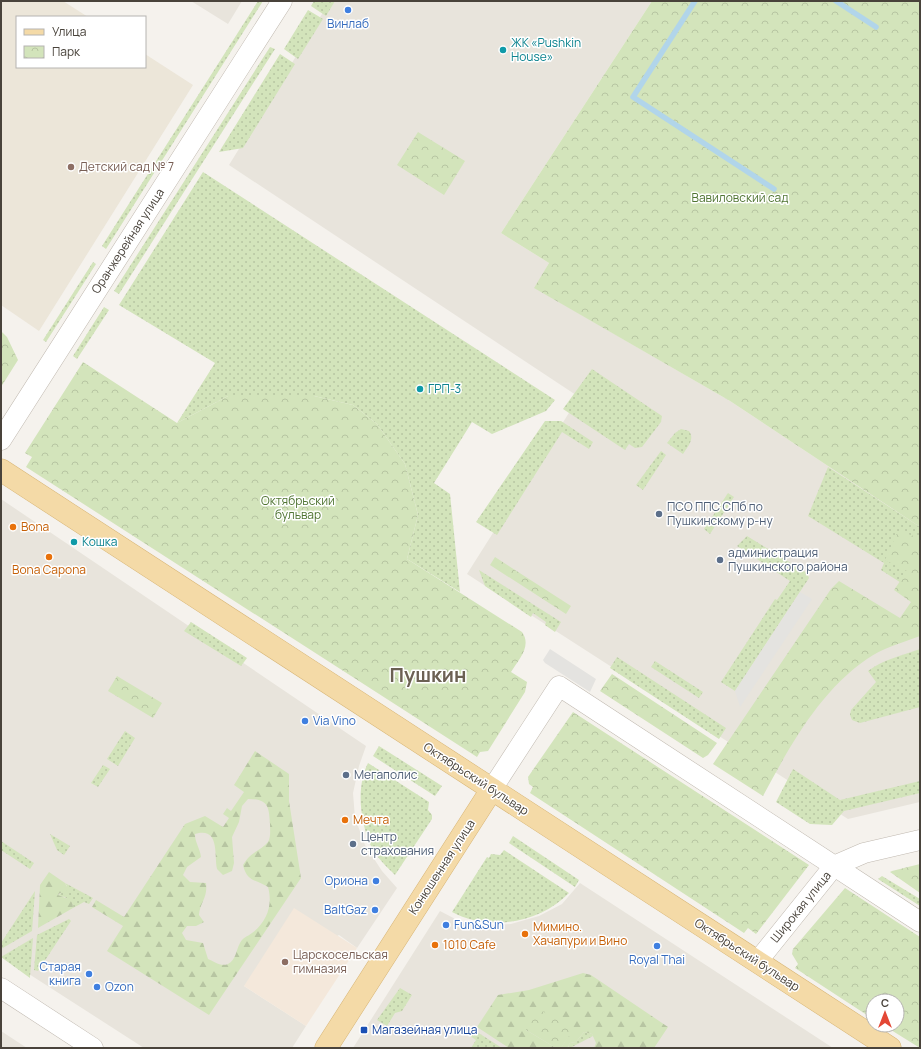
<svg xmlns="http://www.w3.org/2000/svg" width="921" height="1049" viewBox="0 0 921 1049" font-family="Manrope,sans-serif">
  <style>
    .residential { fill: #e8e4dc }
    .commercial { fill: #f4e8db }
    .education { fill: #ece6d9 }
    .grass { fill: url(#grass-dots) }
    .forest { fill: url(#forest-firs); fill-rule: evenodd }
    .park { fill: url(#park-crowns) }
    .parking { fill: #e4e3e0 }
    .lines { fill: none; stroke-linecap: round; stroke-linejoin: round }
    .stream { stroke: #b1d5ea; stroke-width: 5.5 }
    .minor-casing { stroke: #c0b9b0; stroke-width: 21 }
    .major-casing { stroke: #d8b677; stroke-width: 23 }
    .minor { stroke: #fff; stroke-width: 20 }
    .major { stroke: #f4daa7; stroke-width: 22 }
    .shop-dot { fill: #3f7fe0; stroke: #fff; stroke-width: 1.5 }
    .culture-dot { fill: #0f9aa8; stroke: #fff; stroke-width: 1.5 }
    .education-dot { fill: #8d6e63; stroke: #fff; stroke-width: 1.5 }
    .service-dot { fill: #5c6f8a; stroke: #fff; stroke-width: 1.5 }
    .food-dot { fill: #e8710a; stroke: #fff; stroke-width: 1.5 }
    .transit-dot { fill: #1a4fb4; stroke: #fff; stroke-width: 1.5 }
    .labels { text-anchor: middle; stroke-width: 3; stroke-linejoin: round; paint-order: stroke }
    .shop-label { font-size: 12px; fill: #366cbe; stroke: #fff; text-anchor: start }
    .culture-label { font-size: 12px; fill: #0d838f; stroke: #fff; text-anchor: start }
    .education-label { font-size: 12px; fill: #785e54; stroke: #fff; text-anchor: start }
    .park-label { font-size: 12px; fill: #507533; stroke: #fff }
    .street-label { font-size: 12px; fill: #49433b; stroke: #fff }
    .service-label { font-size: 12px; fill: #4e5e75; stroke: #fff; text-anchor: start }
    .food-label { font-size: 12px; fill: #c56008; stroke: #fff; text-anchor: start }
    .transit-label { font-size: 12px; fill: #164399; stroke: #fff; text-anchor: start }
    .town-label { font-size: 20px; font-weight: bold; fill: #6b6053; stroke: #fff }
  </style>
  <defs>
    <pattern id="grass-dots" width="8" height="8" patternUnits="userSpaceOnUse"><rect width="8" height="8" fill="#d3e4bb"/><path d="M2 2h.1M6 6h.1" fill="none" stroke="#b7c5a2" stroke-width="1.8" stroke-linecap="round"/></pattern>
    <pattern id="forest-firs" width="22" height="20" patternUnits="userSpaceOnUse"><rect width="22" height="20" fill="#d3e4bb"/><path d="M5 1l3.5 6h-7zM16 11l3.5 6h-7z" fill="#b7c5a2"/></pattern>
    <pattern id="park-crowns" width="20" height="18" patternUnits="userSpaceOnUse"><rect width="20" height="18" fill="#d3e4bb"/><path d="M2 6a3 3 0 1 1 6 0M12 15a3 3 0 1 1 6 0" fill="none" stroke="#b7c5a2"/></pattern>
  </defs>
  <rect width="100%" height="100%" fill="#f5f2ed"/>
  <path class="residential" d="M 191,1 L 242,1 L 228,24 Z
    M 330,1 L 652,1 L 501,233 L 549,263 L 535,288 L 730,401 L 920,527 L 920,802 L 848,819 L 467,574 L 579,397 L 229,165 Z
    M 1,499 L 366,746 L 359,766 L 353,793 L 355,818 L 365,845 L 382,871 L 397,888 L 357,948 L 339,935 L 244,986 L 306,1026 L 292,1048 L 144,1048 L 1,956 Z
    M 580,883 L 833,1048 L 353,1048 L 440,911 L 463,923 L 485,926 L 511,924 L 539,916 L 562,904 Z
    M 1,1031 L 27,1048 L 1,1048 Z"/>
  <path class="commercial" d="M 294,908 L 357,948 L 306,1026 L 244,986 Z"/>
  <path class="education" d="M 1,1 L 63,1 L 88,17 L 17,17 L 17,67 L 145,67 L 145,54 L 193,85 L 39,331 L 1,305 Z"/>
  <path class="grass" d="M 258,1 L 263,1 L 106,249 L 102,246 Z
    M 314,1 L 335,1 L 326,16 L 311,6 Z
    M 308,10 L 323,19 L 298,59 L 284,49 Z
    M 270,47 L 275,49 L 119,294 L 114,291 Z
    M 280,54 L 295,64 L 243,148 L 219,152 Z
    M 203,172 L 555,400 L 546,411 L 492,434 L 472,422 L 434,483 L 450,494 L 460,592 L 407,559 L 418,515 L 405,464 L 377,424 L 353,405 L 314,396 L 228,396 L 177,423 L 215,363 L 119,305 Z
    M 93,262 L 96,264 L 46,342 L 43,340 Z
    M 104,307 L 109,310 L 77,359 L 73,356 Z
    M 592,369 L 662,416 L 661,422 L 642,447 L 635,448 L 629,444 L 625,450 L 563,409 Z
    M 545,421 L 561,421 L 593,442 L 589,449 L 562,432 L 497,535 L 476,522 Z
    M 681,429 L 689,431 C 695,439 688,446 683,454 L 667,443 L 675,433 Z
    M 661,451 L 666,455 L 643,490 L 636,485 Z
    M 828,467 L 920,527 L 920,595 L 881,570 L 884,563 L 808,516 Z
    M 728,493 L 734,497 L 710,534 L 704,529 Z
    M 747,536 L 807,573 L 809,578 L 735,691 L 721,682 L 775,599 L 777,600 L 790,581 L 737,546 Z
    M 479,570 L 561,622 L 555,632 L 545,625 L 546,622 L 533,613 L 531,617 L 485,586 Z
    M 191,622 L 247,658 L 241,666 L 184,631 Z
    M 920,649 L 920,707 L 860,723 L 852,720 L 850,715 L 851,710 L 876,682 L 868,671 C 882,660 903,655 920,649 Z
    M 617,657 L 726,728 L 719,739 L 610,668 Z
    M 655,661 L 703,692 L 699,698 L 651,667 Z
    M 125,731 L 135,738 L 118,766 L 107,759 Z
    M 379,746 L 442,786 L 435,796 L 373,756 Z
    M 368,763 L 429,802 L 428,810 L 432,815 L 432,819 L 395,875 C 386,866 376,857 370,844 C 360,820 356,787 368,763 Z
    M 103,765 L 110,769 L 98,787 L 91,783 Z
    M 793,769 L 840,800 L 920,781 L 920,793 L 844,811 L 832,825 L 810,824 L 776,802 Z
    M 50,834 L 70,846 L 64,855 L 57,850 Z
    M 513,836 L 579,880 L 575,887 L 509,843 Z
    M 1,841 L 34,863 L 30,869 L 1,850 Z
    M 504,850 L 569,893 C 540,923 489,932 452,912 L 487,857 L 489,858 L 491,854 L 500,855 Z
    M 882,876 L 920,899 L 920,906 L 878,879 Z
    M 65,883 L 93,898 L 89,904 L 84,902 L 73,908 L 72,903 L 65,897 L 58,896 L 67,886 Z
    M 35,891 L 32,931 L 1,949 L 1,943 Z
    M 69,919 L 71,921 L 38,971 L 34,970 L 37,935 Z
    M 33,938 L 30,977 L 30,978 L 1,957 Z
    M 400,988 L 412,995 L 402,1011 L 395,1013 L 387,1026 L 377,1020 Z
    M 474,1030 L 502,1048 L 471,1048 L 476,1040 L 470,1036 Z
    M 584,1032 L 592,1034 L 593,1036 L 570,1048 L 568,1046 L 570,1043 L 576,1042 Z"/>
  <path class="forest" d="M 255,751 L 289,774 L 289,801 L 301,878 L 209,1015 L 107,951 L 123,926 L 92,907 L 96,900 L 124,917 L 185,824 L 205,816 L 223,827 L 229,818 L 223,814 L 227,808 L 231,811 L 244,792 L 234,785 ZM 248,799 C 268,799 269,806 270,824 C 270,830 271,837 268,842 C 262,850 251,851 243,865 C 247,882 255,879 268,887 C 273,905 267,922 252,933 C 247,937 243,937 240,943 C 236,950 236,960 228,964 C 221,967 213,961 208,959 L 203,943 L 186,940 L 182,933 L 187,926 L 196,926 L 204,922 L 199,915 C 200,902 208,898 206,883 L 190,882 L 183,875 L 187,867 L 201,857 C 200,848 195,843 195,834 C 220,827 214,854 217,869 L 223,875 L 232,871 L 234,863 L 232,837 L 239,822 L 242,806 Z
    M 49,872 L 65,883 L 68,889 L 66,892 L 60,893 L 58,895 C 66,899 73,898 73,908 L 38,928 L 40,885 Z
    M 583,973 L 591,975 L 668,1027 L 654,1048 L 594,1048 L 596,1043 L 592,1034 L 584,1032 L 576,1042 L 570,1043 L 567,1048 L 561,1048 L 572,1030 L 526,1030 L 556,1048 L 509,1048 L 477,1027 L 498,995 L 529,990 Z"/>
  <path class="park" d="M 652,1 L 920,1 L 920,527 L 730,401 L 534,288 L 549,263 L 501,233 Z
    M 418,132 L 465,161 L 444,195 L 397,165 Z
    M 1,331 L 7,337 L 18,360 L 1,387 Z
    M 83,362 L 177,423 L 228,396 L 314,396 L 353,405 L 377,424 L 405,464 L 418,515 L 407,559 L 522,632 C 532,646 519,659 511,672 L 527,682 L 525,692 L 488,751 L 480,752 L 477,757 L 26,467 L 32,457 L 25,453 Z
    M 898,531 L 920,538 L 920,636 C 902,643 882,648 867,659 C 819,692 790,746 763,796 L 713,764 L 831,589 L 839,581 L 900,618 L 911,602 L 894,590 L 907,571 L 885,560 Z
    M 495,557 L 571,606 L 566,614 L 490,565 Z
    M 612,674 L 717,743 L 708,755 L 703,758 L 600,691 Z
    M 117,676 L 162,703 L 153,718 L 108,691 Z
    M 573,712 L 809,865 L 756,934 L 748,928 L 744,933 L 530,793 L 533,787 L 529,784 L 528,777 Z
    M 920,864 L 920,893 L 890,872 L 892,871 Z
    M 845,888 L 920,937 L 920,1048 L 883,1025 L 897,1025 L 897,1001 L 873,1001 L 873,1019 L 795,968 L 798,964 L 792,954 L 793,949 Z
    M 539,1009 L 573,1030 L 561,1048 L 556,1048 L 526,1030 Z"/>
  <path class="parking" d="M 800,592 L 812,599 L 740,707 L 735,691 Z
    M 550,649 L 596,679 L 590,692 L 545,663 L 543,660 Z"/>
  <g class="lines">
    <path class="stream" d="M 695,1 L 633,97 L 774,189
      M 836,1 L 876,27"/>
    <defs>
      <path id="minor" d="M 1,440 L 282,1
        M 492,789 L 559,686 L 920,922
        M 757,962 L 834,866 L 864,853 L 920,840
        M 1,988 L 93,1048"/>
      <path id="major" d="M 1,470 L 890,1048
        M 326,1048 L 492,789"/>
    </defs>
    <use href="#minor" class="minor-casing"/>
    <use href="#major" class="major-casing"/>
    <use href="#minor" class="minor"/>
    <use href="#major" class="major"/>
  </g>
  <g class="shop-dot">
    <circle cx="348" cy="10" r="4"/>
    <circle cx="305" cy="721" r="4"/>
    <circle cx="376" cy="881" r="4"/>
    <circle cx="375" cy="910" r="4"/>
    <circle cx="446" cy="925" r="4"/>
    <circle cx="657" cy="946" r="4"/>
    <circle cx="89" cy="974" r="4"/>
    <circle cx="97" cy="987" r="4"/>
  </g>
  <g class="culture-dot">
    <circle cx="503" cy="50" r="4"/>
    <circle cx="420" cy="389" r="4"/>
    <circle cx="74" cy="542" r="4"/>
  </g>
  <g class="education-dot">
    <circle cx="71" cy="167" r="4"/>
    <circle cx="285" cy="962" r="4"/>
  </g>
  <g class="service-dot">
    <circle cx="659" cy="514" r="4"/>
    <circle cx="720" cy="560" r="4"/>
    <circle cx="346" cy="775" r="4"/>
    <circle cx="353" cy="844" r="4"/>
  </g>
  <g class="food-dot">
    <circle cx="13" cy="527" r="4"/>
    <circle cx="49" cy="557" r="4"/>
    <circle cx="345" cy="820" r="4"/>
    <circle cx="525" cy="934" r="4"/>
    <circle cx="435" cy="945" r="4"/>
  </g>
  <rect class="transit-dot" x="360" y="1026" width="8" height="8" rx="2"/>
  <g class="labels">
    <g class="shop-label">
      <text x="348" y="28" text-anchor="middle">Винлаб</text>
      <text x="313" y="725">Via Vino</text>
      <text x="368" y="885" text-anchor="end">Ориона</text>
      <text x="367" y="914" text-anchor="end">BaltGaz</text>
      <text x="454" y="929">Fun&amp;Sun</text>
      <text x="657" y="964" text-anchor="middle">Royal Thai</text>
      <text x="81" y="971" text-anchor="end">Старая<tspan x="81" dy="14">книга</tspan></text>
      <text x="105" y="991">Ozon</text>
    </g>
    <g class="culture-label">
      <text x="511" y="47">ЖК «Pushkin<tspan x="511" dy="14">House»</tspan></text>
      <text x="428" y="393">ГРП-3</text>
      <text x="82" y="546">Кошка</text>
    </g>
    <g class="education-label">
      <text x="79" y="171">Детский сад № 7</text>
      <text x="293" y="959">Царскосельская<tspan x="293" dy="14">гимназия</tspan></text>
    </g>
    <g class="park-label">
      <text x="740" y="202">Вавиловский сад</text>
      <text x="298" y="505">Октябрьский<tspan x="298" dy="14">бульвар</tspan></text>
    </g>
    <g class="street-label">
      <text transform="translate(128 241) rotate(-57)" y="4">Оранжерейная улица</text>
      <text transform="translate(476 779) rotate(33)" y="4">Октябрьский бульвар</text>
      <text transform="translate(442 867) rotate(-57)" y="4">Конюшенная улица</text>
      <text transform="translate(801 907) rotate(-51)" y="4">Широкая улица</text>
      <text transform="translate(747 955) rotate(33)" y="4">Октябрьский бульвар</text>
    </g>
    <g class="service-label">
      <text x="667" y="511">ПСО ППС СПб по<tspan x="667" dy="14">Пушкинскому р-ну</tspan></text>
      <text x="728" y="557">администрация<tspan x="728" dy="14">Пушкинского района</tspan></text>
      <text x="354" y="779">Мегаполис</text>
      <text x="361" y="841">Центр<tspan x="361" dy="14">страхования</tspan></text>
    </g>
    <g class="food-label">
      <text x="21" y="531">Bona</text>
      <text x="49" y="574" text-anchor="middle">Bona Capona</text>
      <text x="353" y="824">Мечта</text>
      <text x="533" y="931">Мимино.<tspan x="533" dy="14">Хачапури и Вино</tspan></text>
      <text x="443" y="949">1010 Cafe</text>
    </g>
    <g class="transit-label">
      <text x="372" y="1034">Магазейная улица</text>
    </g>
    <g class="town-label">
      <text x="428" y="682">Пушкин</text>
    </g>
  </g>
  <rect width="921" height="1049" fill="none" stroke="#49433b" stroke-width="4"/>
  <rect x="16" y="16" width="130" height="52" fill="#ffffff" stroke="#b6b4b1"/>
  <rect x="24" y="29" width="20" height="6" fill="#f4daa7" stroke="#b6b4b1"/>
  <text x="52" y="36" font-size="12" fill="#49433b">Улица</text>
  <rect x="24" y="46" width="20" height="12" fill="url(#park-crowns)" stroke="#b6b4b1"/>
  <text x="52" y="56" font-size="12" fill="#49433b">Парк</text>
  <g transform="translate(885 1013)"><circle r="19" fill="#ffffff" stroke="#b6b4b1"/>
  <path d="M0-3L7 15L0 10L-7 15Z" fill="#e34735"/>
  <text y="-6" font-size="11" font-weight="bold" text-anchor="middle" fill="#49433b">С</text>
  </g>
</svg>
